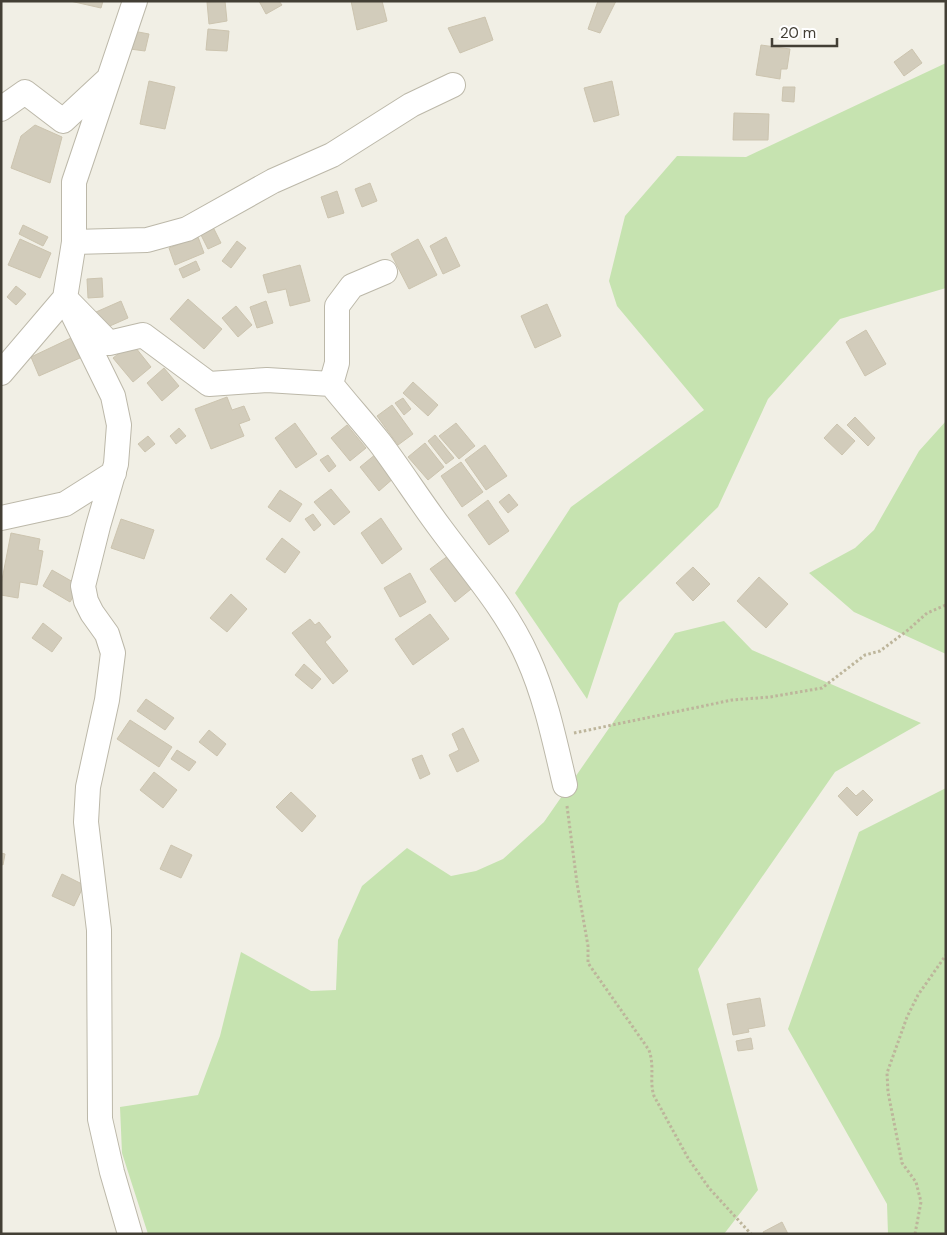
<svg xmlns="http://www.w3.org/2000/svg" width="947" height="1235" viewBox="0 0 947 1235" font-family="'DM Sans',sans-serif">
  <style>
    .green { fill: #c6e3b0 }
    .building { fill: #d2ccbb; stroke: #ccc4af }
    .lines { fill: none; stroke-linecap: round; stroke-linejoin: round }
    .minor-casing { stroke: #bcb8a9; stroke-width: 26 }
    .path { stroke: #bdb59b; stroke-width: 3; stroke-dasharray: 2.5 2.5; stroke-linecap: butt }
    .minor { stroke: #fff; stroke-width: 24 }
  </style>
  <rect width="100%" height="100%" fill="#f1efe5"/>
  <path class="green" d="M 946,63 L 946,288 L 840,319 L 768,399 L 718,507 L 619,603 L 587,699 L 515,593 L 571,507 L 704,410 L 617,306 L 609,281 L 625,216 L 677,156 L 746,157 Z
    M 946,421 L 946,654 L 854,612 L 809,573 L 855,548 L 874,530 L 919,451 Z
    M 724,621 L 752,650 L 921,723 L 835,772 L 698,969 L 758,1190 L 724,1234 L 148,1234 L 122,1153 L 120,1107 L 198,1095 L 220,1036 L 241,952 L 311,991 L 336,990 L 338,940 L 362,886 L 407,848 L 451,876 L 476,871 L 503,859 L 544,822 L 675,633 Z
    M 946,788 L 946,1234 L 888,1234 L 887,1204 L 788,1029 L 859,832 Z"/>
  <path class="building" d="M 70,1 L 103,1 L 101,8 Z
    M 225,1 L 227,21 L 209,24 L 207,2 Z
    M 259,1 L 279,1 L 282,5 L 266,14 Z
    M 351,1 L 382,1 L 387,21 L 357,30 Z
    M 598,1 L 616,1 L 600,33 L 588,29 Z
    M 485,17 L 493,40 L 460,53 L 448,28 Z
    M 208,29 L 229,31 L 227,51 L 206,50 Z
    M 133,31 L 149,34 L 145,51 L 130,49 Z
    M 761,45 L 790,49 L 787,69 L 781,69 L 780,79 L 756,75 Z
    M 912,49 L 922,63 L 904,76 L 894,62 Z
    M 149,81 L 175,87 L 165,129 L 140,124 Z
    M 612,81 L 619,115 L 594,122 L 584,88 Z
    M 783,87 L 795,87 L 794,102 L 782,101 Z
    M 734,113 L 769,114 L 768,140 L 733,140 Z
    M 35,125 L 62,137 L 50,183 L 11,168 L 21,136 Z
    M 370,183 L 377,201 L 362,207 L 355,189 Z
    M 337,191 L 344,213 L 328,218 L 321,197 Z
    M 23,225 L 48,237 L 43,246 L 19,234 Z
    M 213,227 L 221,243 L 208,249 L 200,233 Z
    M 198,237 L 204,253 L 175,265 L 169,248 Z
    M 446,237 L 460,266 L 443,274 L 430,246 Z
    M 20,239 L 51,253 L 40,278 L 8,265 Z
    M 418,239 L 437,275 L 409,289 L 391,254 Z
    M 237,241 L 246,248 L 231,268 L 222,261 Z
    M 196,261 L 200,270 L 183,278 L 179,269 Z
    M 300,265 L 310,301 L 290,306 L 286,289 L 268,293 L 263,275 Z
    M 102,278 L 103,297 L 88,298 L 87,279 Z
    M 16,286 L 26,294 L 16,305 L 7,297 Z
    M 188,299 L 222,329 L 204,349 L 170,319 Z
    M 121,301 L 128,318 L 103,329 L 96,312 Z
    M 266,301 L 273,323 L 257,328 L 250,307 Z
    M 547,304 L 561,336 L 535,348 L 521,316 Z
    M 236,306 L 252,325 L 238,337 L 222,318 Z
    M 866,330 L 886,364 L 865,376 L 846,342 Z
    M 71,338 L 80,358 L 39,376 L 31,357 Z
    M 132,343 L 151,367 L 133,382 L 113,358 Z
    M 164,368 L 179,386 L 162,401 L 147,383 Z
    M 413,382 L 438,405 L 428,416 L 403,393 Z
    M 227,397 L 232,410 L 244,406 L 250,420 L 239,424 L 244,436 L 211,449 L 195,409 Z
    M 403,398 L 411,409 L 404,415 L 395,403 Z
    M 392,405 L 413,434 L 398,445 L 377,416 Z
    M 855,417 L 875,438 L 868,446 L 847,425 Z
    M 295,423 L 317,454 L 296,468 L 275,438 Z
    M 456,423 L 475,446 L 459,459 L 439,436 Z
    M 837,424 L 855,441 L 842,455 L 824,438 Z
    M 347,425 L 366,448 L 350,461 L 331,438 Z
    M 179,428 L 186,436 L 176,444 L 170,436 Z
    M 435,435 L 454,458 L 446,464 L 428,441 Z
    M 148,436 L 155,444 L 145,452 L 138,444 Z
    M 425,443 L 444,467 L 428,480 L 408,457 Z
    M 485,445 L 507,476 L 486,490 L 465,460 Z
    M 376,454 L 395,477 L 379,491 L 360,467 Z
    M 328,455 L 336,466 L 329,472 L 320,460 Z
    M 461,462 L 483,492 L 462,507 L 441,476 Z
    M 331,489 L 350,512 L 334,525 L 314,502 Z
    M 280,490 L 302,504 L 290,522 L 268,507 Z
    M 509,494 L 518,505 L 508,513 L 499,502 Z
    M 488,500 L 509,531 L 489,545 L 468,515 Z
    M 313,514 L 321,525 L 314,531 L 305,519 Z
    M 381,518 L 402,549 L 382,564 L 361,533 Z
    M 121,519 L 154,530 L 144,559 L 111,548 Z
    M 11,533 L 40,539 L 38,550 L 43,551 L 37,585 L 20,582 L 18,598 L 1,595 L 1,585 Z
    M 282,538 L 300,552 L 285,573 L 266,559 Z
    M 452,553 L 476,585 L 455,602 L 430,569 Z
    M 693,567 L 710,584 L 693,601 L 676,583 Z
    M 52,570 L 80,586 L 70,602 L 43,586 Z
    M 410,573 L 426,602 L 400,617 L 384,588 Z
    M 759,577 L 788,604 L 766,628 L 737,601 Z
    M 231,594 L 247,609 L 227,632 L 210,618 Z
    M 430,614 L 449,639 L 413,665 L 395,639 Z
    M 310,619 L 315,625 L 319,622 L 331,637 L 325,642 L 348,671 L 333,684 L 292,633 Z
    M 43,623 L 62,638 L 52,652 L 32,638 Z
    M 304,664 L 321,679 L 312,689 L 295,675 Z
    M 146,699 L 174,718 L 165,730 L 137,711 Z
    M 130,720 L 172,747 L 159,767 L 117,739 Z
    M 463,728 L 479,761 L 457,772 L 449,755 L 459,750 L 452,734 Z
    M 209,730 L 226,744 L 217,756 L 199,742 Z
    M 177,750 L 196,762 L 189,771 L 171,759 Z
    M 422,755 L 430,774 L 420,779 L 412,759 Z
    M 154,772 L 177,790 L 163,808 L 140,790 Z
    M 847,787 L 856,796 L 863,790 L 873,800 L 857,816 L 838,796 Z
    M 291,792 L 316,816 L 302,832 L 276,807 Z
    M 171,845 L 192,855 L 181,878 L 160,869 Z
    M 1,853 L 5,854 L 3,865 L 1,864 Z
    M 62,874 L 84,885 L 74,906 L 52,896 Z
    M 760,998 L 765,1026 L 748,1029 L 749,1032 L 733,1035 L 727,1004 Z
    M 751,1038 L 753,1049 L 738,1051 L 736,1041 Z
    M 782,1222 L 788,1234 L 764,1234 L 763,1232 Z"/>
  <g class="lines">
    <defs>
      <path id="minor" d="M 1,109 L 25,92 L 63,121 L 106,81
        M 74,242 L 147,240 L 187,229 L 273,181 L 332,155 L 411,105 L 453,85
        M 1,373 L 65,298 L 109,343 L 143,335 L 209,384 L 267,380 L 331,384 L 337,363 L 337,306 L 352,286 L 385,272
        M 331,384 C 347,404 364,423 380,443 C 401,471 420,501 441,529 C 472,571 507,610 528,658 C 546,698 555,743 565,785
        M 1,518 L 65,504 L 114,473
        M 130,1234 L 112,1172 L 100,1119 L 99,930 L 86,822 L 88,787 L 107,700 L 113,653 L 107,634 L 92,613 L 86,601 L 83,586 L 98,526 L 116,464 L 119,425 L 113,396 L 65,298 L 74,242 L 74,182 L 135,1"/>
    </defs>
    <use href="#minor" class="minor-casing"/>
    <path class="path" d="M 574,733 L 732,700 L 770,697 L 822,688 L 865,655 L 880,651 L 908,630 L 927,613 L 946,605
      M 567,806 L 577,883 L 588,946 L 588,963 L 649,1050 C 655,1067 649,1081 654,1096 L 688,1158 L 709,1188 L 751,1234
      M 915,1234 L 921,1202 L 916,1182 L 902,1163 L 888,1092 L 887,1073 L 907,1017 L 918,995 L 946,955"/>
    <use href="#minor" class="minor"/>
  </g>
  <rect width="947" height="1235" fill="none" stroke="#433f35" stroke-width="5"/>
  <path d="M772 38v8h65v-8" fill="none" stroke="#433f35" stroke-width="2.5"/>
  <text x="780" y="38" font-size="15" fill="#433f35" stroke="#ffffff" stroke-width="4" paint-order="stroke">20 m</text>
</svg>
